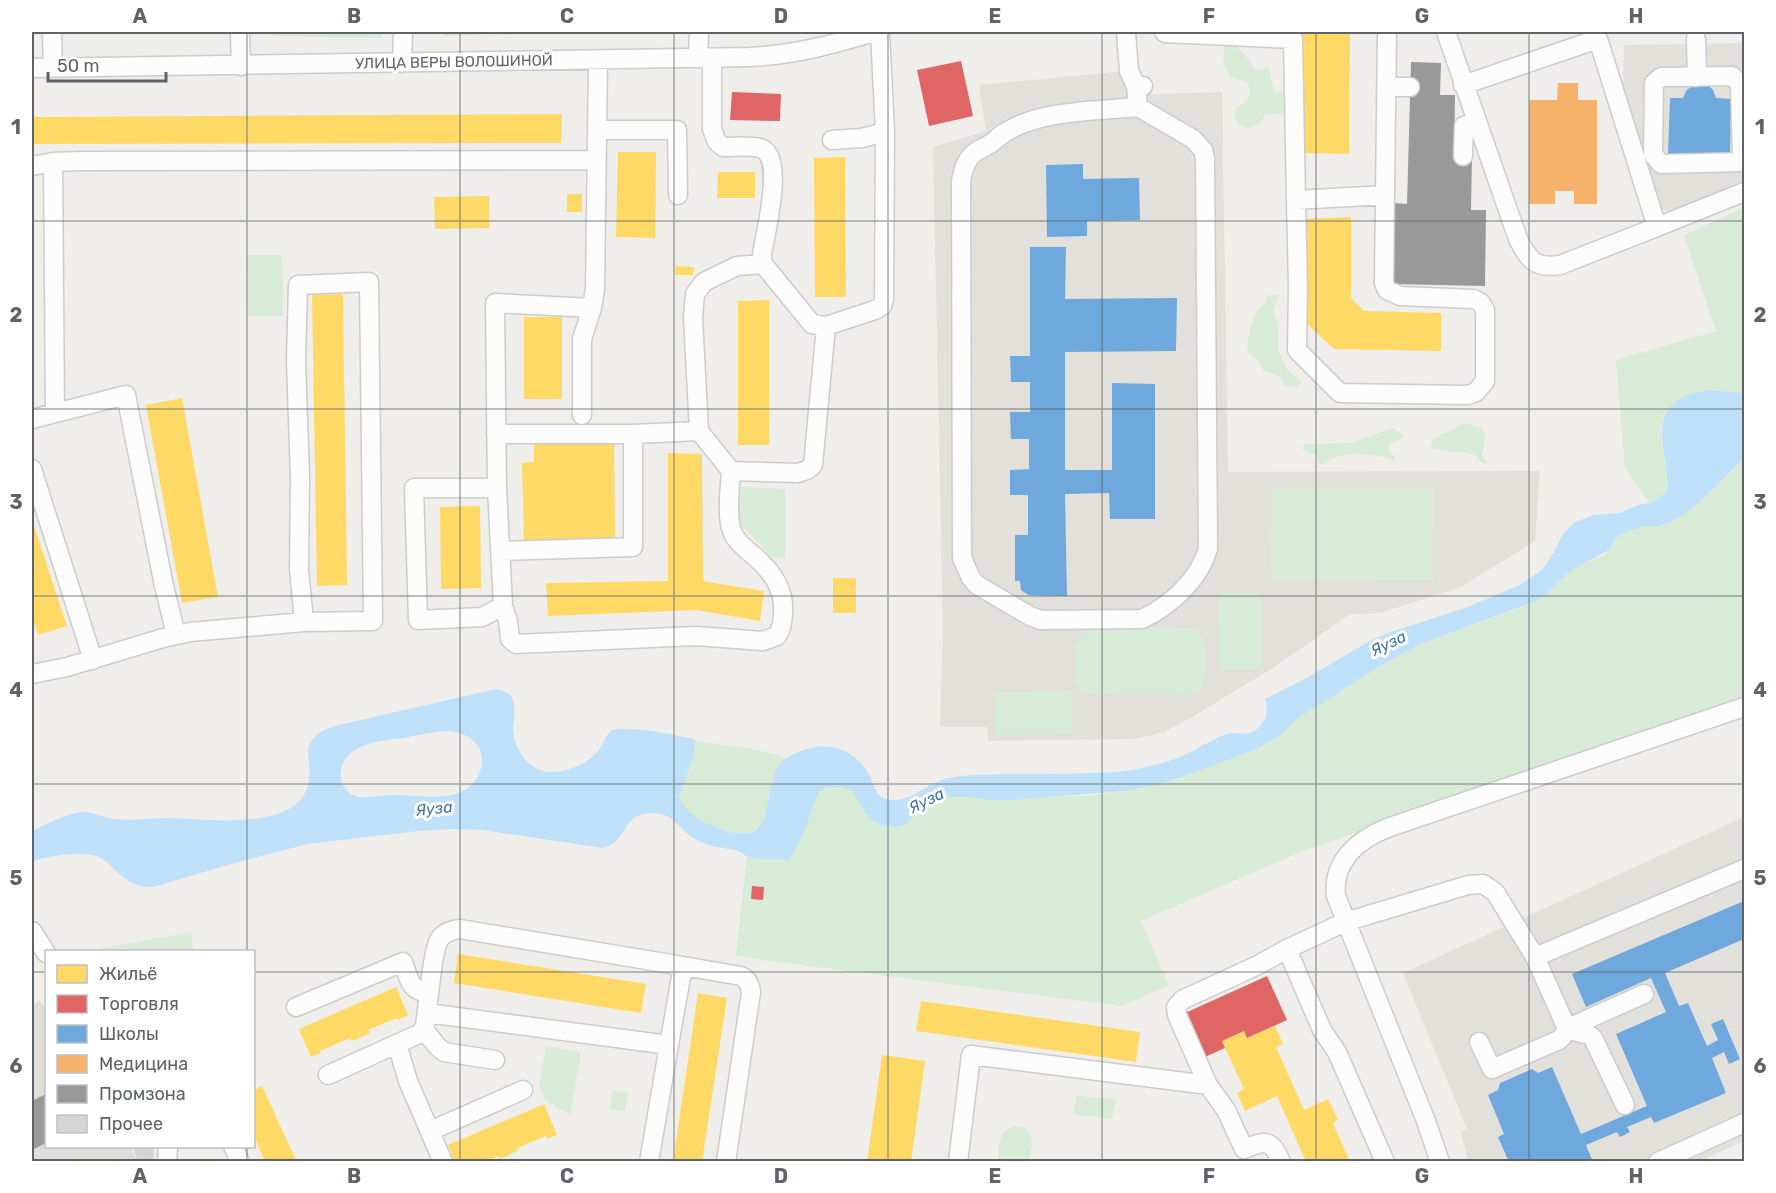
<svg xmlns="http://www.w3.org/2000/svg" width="1776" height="1193" viewBox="0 0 1776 1193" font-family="Rubik,sans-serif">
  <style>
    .industrial { fill: #dfddda }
    .education { fill: #e2e0da }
    .green { fill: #d8ebd6 }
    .water { fill: #bfe0f9; fill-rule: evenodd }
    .homes { fill: #ffd966 }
    .shops { fill: #e06666 }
    .schools { fill: #6fa8dc }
    .health { fill: #f6b26b }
    .industry { fill: #999 }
    .building { fill: #d6d5d3 }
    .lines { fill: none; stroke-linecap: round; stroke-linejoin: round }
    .minor-casing { stroke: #cbcccc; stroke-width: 21 }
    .minor { stroke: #fdfcfc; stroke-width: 18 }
    .grid { fill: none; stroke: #5f6368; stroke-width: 1.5; stroke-opacity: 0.55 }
    .labels { text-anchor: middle; stroke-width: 6; stroke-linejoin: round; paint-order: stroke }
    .street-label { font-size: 15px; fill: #5f6368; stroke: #fff }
    .water-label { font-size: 16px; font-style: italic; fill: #4174aa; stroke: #fff }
    .neatline { fill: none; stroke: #5f6368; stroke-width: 2 }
    .grid-label { font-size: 20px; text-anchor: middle; font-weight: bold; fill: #5f6368 }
  </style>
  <rect width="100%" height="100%" fill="#efeeea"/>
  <path class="industrial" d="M 40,1000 L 46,1010 L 46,1146 L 130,1147 L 137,1161 L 32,1162 L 32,1006 Z"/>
  <path class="education" d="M 1744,43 L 1744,182 L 1674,211 L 1668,211 L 1662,209 L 1658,203 L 1623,85 L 1624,45 Z
    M 1125,71 L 1126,95 L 1222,92 L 1228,472 L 1540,471 L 1535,541 L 1461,587 L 1380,613 L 1350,614 L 1276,666 L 1187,720 L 1164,732 L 1135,739 L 988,741 L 987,727 L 940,727 L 943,629 L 933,147 L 986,131 L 979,85 Z
    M 1744,817 L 1744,1141 L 1700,1161 L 1468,1161 L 1461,1132 L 1467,1129 L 1403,973 Z"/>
  <path class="green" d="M 276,32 L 382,32 L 382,38 L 272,36 Z
    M 444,32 L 589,32 L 444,36 Z
    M 1226,40 L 1232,41 L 1249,60 L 1254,70 L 1269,67 L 1274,91 L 1283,92 L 1284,113 L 1265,115 C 1263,123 1256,125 1249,128 L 1239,125 L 1234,116 L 1237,107 L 1247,101 L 1250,90 L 1247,82 L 1230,77 L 1223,62 Z
    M 1744,208 L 1744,393 L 1710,390 L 1664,413 L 1661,429 L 1668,487 L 1663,495 L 1649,503 L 1625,468 L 1616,360 L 1716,331 L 1684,235 Z
    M 247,255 L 282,255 L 283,316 L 248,316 Z
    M 1268,295 L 1279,295 L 1273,310 L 1278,326 L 1278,350 L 1288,371 L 1301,381 L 1299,387 L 1283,385 L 1284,381 L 1275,374 L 1263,371 L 1260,362 L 1247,351 C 1249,335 1251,313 1265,304 Z
    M 1464,423 L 1481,428 L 1485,435 L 1482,458 L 1489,463 L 1483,463 L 1473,454 L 1431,449 L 1432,440 Z
    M 1392,428 L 1403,435 L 1403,438 L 1389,444 L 1389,451 L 1396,458 L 1394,461 C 1376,453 1339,449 1325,464 L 1319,464 L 1316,454 L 1308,453 L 1302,448 L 1306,444 L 1351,443 Z
    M 1744,460 L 1744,700 L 1305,850 L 1141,921 L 1169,985 L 1122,1006 L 762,960 L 736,955 L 747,856 L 789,860 L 805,827 L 819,792 L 824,788 L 841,787 L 854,791 L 866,815 L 874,822 L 884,826 L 915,817 L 924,807 L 946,797 L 971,797 L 987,800 L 1098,795 L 1124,791 L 1156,785 L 1182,777 L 1255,750 L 1281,735 L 1297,719 L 1311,710 L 1372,671 L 1418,645 L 1520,608 L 1543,597 L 1567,574 L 1579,566 L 1604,555 L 1609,550 L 1616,538 L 1621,534 L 1643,526 L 1659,527 L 1676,519 L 1694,507 L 1738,464 Z
    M 738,487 L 785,489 L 785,558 L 772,557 L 742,526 L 739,519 Z
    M 1272,487 L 1434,487 L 1433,580 L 1271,579 Z
    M 1219,593 L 1261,593 L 1262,669 L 1220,670 Z
    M 1189,628 C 1196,630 1200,633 1203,640 C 1207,648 1206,680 1201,687 C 1198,691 1194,693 1190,695 L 1089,694 L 1080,690 L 1075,684 L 1075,645 L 1082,634 L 1095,630 Z
    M 1072,691 L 1072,734 L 995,735 L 995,692 Z
    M 695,740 C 725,747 757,747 787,758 C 756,786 785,855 714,827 C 700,821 685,812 679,797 L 694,755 Z
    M 191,932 L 194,951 L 98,951 L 98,949 Z
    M 546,1046 L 581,1052 L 570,1115 L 545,1100 L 539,1086 Z
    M 613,1090 L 628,1093 L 625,1111 L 610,1109 Z
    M 1077,1096 L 1116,1099 L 1112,1119 L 1073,1114 Z
    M 1016,1126 L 1024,1127 C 1036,1136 1031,1149 1029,1161 L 998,1161 C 999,1146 998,1130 1016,1126 Z"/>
  <path class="water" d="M 1710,390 L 1744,393 L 1744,460 L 1738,464 L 1694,507 L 1676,519 L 1659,527 L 1643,526 L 1621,534 L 1616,538 L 1609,550 L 1579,566 L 1567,574 L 1543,597 L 1531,603 L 1418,645 L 1372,671 L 1311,710 L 1297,719 L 1281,735 L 1255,750 L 1182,777 L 1156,785 L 1124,791 L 1013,800 L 987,800 L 971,797 L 946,797 L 924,807 L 906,824 L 896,827 L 884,826 L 874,822 L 866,815 L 853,791 L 841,787 L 824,788 L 819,792 L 799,843 L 789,860 C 778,859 756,860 747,856 C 743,855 740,851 735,850 C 724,848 714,847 703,843 C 677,833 677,809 644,814 C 623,817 624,844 603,848 L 482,830 L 453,829 L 418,831 L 308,844 L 245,860 L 153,887 C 134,887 125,880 112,867 C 109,864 105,860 101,858 C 84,850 50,856 32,861 L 32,831 C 48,824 66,813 83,812 C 94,812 104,818 115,819 C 133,821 152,818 170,818 C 206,819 245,825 280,813 C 305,804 311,788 309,763 C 308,755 307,747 312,740 C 318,731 329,728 339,725 L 496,689 C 525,694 510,717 514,737 C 515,745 520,752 524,758 C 529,764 535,769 543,771 C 562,775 588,765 600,748 C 604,742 606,734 613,730 C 622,725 684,735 695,740 L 694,755 L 679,797 C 685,811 699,821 713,826 C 784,856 757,791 782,762 C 789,755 802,750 811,748 C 834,742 857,753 869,774 C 874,782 874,796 886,799 C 911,805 926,782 949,778 C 968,774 989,775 1008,774 C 1045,774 1081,774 1118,772 C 1141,769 1163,764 1185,755 C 1199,748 1213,739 1227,734 C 1238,730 1248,740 1261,725 C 1268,717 1268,708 1265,699 L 1303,680 L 1370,641 L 1388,633 L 1465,608 L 1520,585 L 1543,569 L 1554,552 L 1563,534 L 1575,522 L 1594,515 L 1620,513 L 1638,505 L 1649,503 L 1663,495 L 1668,487 C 1665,438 1643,400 1710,390 ZM 448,731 C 461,732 472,736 479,748 C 483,756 483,766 479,774 C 463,806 424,795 396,795 C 384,795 371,798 359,797 C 353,796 347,792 344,787 C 341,782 340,775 341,769 C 347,743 382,741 403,738 C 418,735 433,732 448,731 Z"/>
  <path class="homes" d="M 1300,32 L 1350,32 L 1349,154 L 1299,153 Z
    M 562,114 L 561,143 L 32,144 L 32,117 Z
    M 618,152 L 656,152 L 655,238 L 616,237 Z
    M 845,157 L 846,297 L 815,297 L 814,158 Z
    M 718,172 L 755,172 L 755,198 L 717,198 Z
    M 567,194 L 582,194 L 582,212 L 567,212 Z
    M 489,196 L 489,228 L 435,229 L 434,197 Z
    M 1351,217 L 1351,298 L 1364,311 L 1441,313 L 1441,351 L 1334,349 L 1304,321 L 1304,219 Z
    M 676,266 L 694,267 L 693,275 L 675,275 Z
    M 343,294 L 347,585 L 317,586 L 312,295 Z
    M 769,300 L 769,445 L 738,445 L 738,301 Z
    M 524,317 L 562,317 L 562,399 L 524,399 Z
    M 182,398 L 218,597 L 182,603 L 146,405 Z
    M 614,438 L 615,539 L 524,541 L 522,463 L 534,462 L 534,439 Z
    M 668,453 L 702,454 L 703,581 L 764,591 L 760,621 L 696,610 L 548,616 L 546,583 L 668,581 Z
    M 480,506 L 481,588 L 441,589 L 440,507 Z
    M 32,520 L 67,626 L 38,635 L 32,617 Z
    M 833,578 L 856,578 L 856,613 L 833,613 Z
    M 458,954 L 646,984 L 641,1013 L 454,983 Z
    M 396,987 L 408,1015 L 398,1020 L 397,1018 L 368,1030 L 370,1033 L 352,1041 L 350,1038 L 320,1051 L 321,1053 L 311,1057 L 299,1029 Z
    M 698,993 L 727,998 L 702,1162 L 673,1162 Z
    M 921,1001 L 1140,1032 L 1136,1062 L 916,1031 Z
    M 1275,1026 L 1283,1044 L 1276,1047 L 1304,1110 L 1328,1099 L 1338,1120 L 1333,1123 L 1350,1162 L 1306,1162 L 1277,1096 L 1245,1111 L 1237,1093 L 1244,1089 L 1222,1041 L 1244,1031 L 1247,1038 Z
    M 882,1055 L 925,1061 L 911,1162 L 867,1162 Z
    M 262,1086 L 297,1162 L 265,1162 L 254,1136 L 254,1090 Z
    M 544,1104 L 557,1135 L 547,1139 L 546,1136 L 529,1143 L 516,1149 L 517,1151 L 500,1159 L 498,1156 L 487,1162 L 455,1162 L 448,1145 Z"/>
  <path class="shops" d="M 961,61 L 973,116 L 929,126 L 917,70 Z
    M 732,92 L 781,94 L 780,121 L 730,120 Z
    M 752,886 L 764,887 L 763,900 L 751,899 Z
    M 1267,976 L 1287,1020 L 1247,1038 L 1244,1031 L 1222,1041 L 1225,1048 L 1205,1057 L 1185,1013 Z"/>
  <path class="schools" d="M 1694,84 L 1705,84 L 1709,86 L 1713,90 L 1716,98 L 1731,99 L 1730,156 L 1668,154 L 1670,98 L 1683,98 L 1686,91 Z
    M 1083,164 L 1083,179 L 1139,178 L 1140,220 L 1087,221 L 1087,236 L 1047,237 L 1046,165 Z
    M 1030,247 L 1066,247 L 1065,299 L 1177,298 L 1176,351 L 1065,352 L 1065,470 L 1112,470 L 1112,383 L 1155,384 L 1155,519 L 1110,519 L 1109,493 L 1065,494 L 1067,596 L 1028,595 L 1021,590 L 1020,581 L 1015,581 L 1015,535 L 1028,535 L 1028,495 L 1010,495 L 1010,470 L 1029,469 L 1029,439 L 1011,439 L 1010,412 L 1030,412 L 1030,382 L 1011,382 L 1010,356 L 1030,356 Z
    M 1744,901 L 1744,939 L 1665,973 L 1679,1006 L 1688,1003 L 1707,1046 L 1718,1040 L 1711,1024 L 1723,1019 L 1740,1059 L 1729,1064 L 1724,1052 L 1712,1058 L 1726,1093 L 1654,1123 L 1651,1117 L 1627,1127 L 1630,1132 L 1620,1137 L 1617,1132 L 1586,1145 L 1593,1162 L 1509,1162 L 1498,1137 L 1504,1134 L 1488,1095 L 1498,1090 L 1500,1083 L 1532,1069 L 1538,1073 L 1552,1067 L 1581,1134 L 1647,1106 L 1616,1034 L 1666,1012 L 1651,978 L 1586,1007 L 1572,974 Z"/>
  <path class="health" d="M 1558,83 L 1578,83 L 1578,100 L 1597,100 L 1597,204 L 1574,204 L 1574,191 L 1555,191 L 1555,204 L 1529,204 L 1529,100 L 1557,100 Z"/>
  <path class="industry" d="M 1411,62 L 1441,63 L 1440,95 L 1455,95 L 1454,156 L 1472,157 L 1471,210 L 1486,210 L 1485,286 L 1392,284 L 1393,203 L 1407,204 Z
    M 46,1094 L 46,1143 L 32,1150 L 32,1101 Z"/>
  <path class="building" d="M 132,1146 L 153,1146 L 154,1158 L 146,1162 L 138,1162 Z"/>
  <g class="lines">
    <defs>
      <path id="minor" d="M 52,32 L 53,68
        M 240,32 L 241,66
        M 1126,32 L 1129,71 L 1136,86 L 1143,86
        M 1164,32 L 1165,33 L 1293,39 L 1296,200 L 1385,195 L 1387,32
        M 1446,32 L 1518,239 C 1529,260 1535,269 1560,265 L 1657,227 L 1598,39 L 1463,85
        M 1696,39 L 1697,77
        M 698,58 L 699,32
        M 712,58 L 712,129 L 717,142 L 723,147 C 734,147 749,145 760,148 C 786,155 765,235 762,254 L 763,264 L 812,324 L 826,326 L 875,310 L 882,306 L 884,300 L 885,132 L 880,32
        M 402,63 L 403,32
        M 32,68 L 749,57 C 794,55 831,45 874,32
        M 1136,86 L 1138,107 C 1096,111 1040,110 1004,133 C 999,136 995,141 990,144 C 986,147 981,148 977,151 C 966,158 963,170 961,182 L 962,558 L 971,578 L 977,585 L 1030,616 L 1041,620 L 1142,619 C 1170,606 1199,580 1208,549 L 1205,158 L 1203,150 L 1193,139 L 1138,107
        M 1387,87 L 1410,87
        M 597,130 L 677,130 L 678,195
        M 832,140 L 862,138 L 885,132
        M 1463,156 L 1464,126 L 1476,122
        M 53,162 L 55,413
        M 1742,162 L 1740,84 L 1732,76 L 1661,77 L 1654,83 L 1653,154 L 1661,164 L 1742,162 L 1744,162
        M 32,166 L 53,162 L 81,161 L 596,160
        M 1296,200 L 1298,287 L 1297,350 L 1340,393 L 1468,395 L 1476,392 L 1485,381 L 1485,310 L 1481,303 L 1474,299 L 1400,296 L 1387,290 L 1384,283 L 1385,195
        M 1657,227 L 1744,192
        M 582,415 L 582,339 L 592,308
        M 32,419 L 126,395 L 164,586 L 176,635
        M 699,431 L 693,318 L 695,294 L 704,282 L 737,266 L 763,264
        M 496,434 L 633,434
        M 32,469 L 93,660
        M 731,471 L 798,473 L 807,470 L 813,465 L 826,326
        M 497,488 L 503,606 L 508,621 L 510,639 L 516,644 L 696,636 L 763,641 L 777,636 C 782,629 782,623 783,614 C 785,589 772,571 753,555 C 745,548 736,542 732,531 C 726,516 730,488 731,471 L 699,431 L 633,434 L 633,547 L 500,551
        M 503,606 L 482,617 L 418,620 L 414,488 L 497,488 L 495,303 L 592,308 L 595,289 L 598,60
        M 32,674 L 67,667 L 163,638 L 190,632 L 304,622 L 373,621 L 369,282 L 298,285 L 296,361 L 300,478 L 299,569 L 304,622
        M 32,931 L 46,953
        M 1287,949 L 1322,1030 L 1337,1052 L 1385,1162
        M 683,966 L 741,976 C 748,979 750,985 751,992 L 726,1162
        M 296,1007 L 403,962 C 409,978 409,991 429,993 L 425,1026 L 421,1033 L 328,1075
        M 427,1013 L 669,1045 L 683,966 L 460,929 C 452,930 443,933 439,940 C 433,951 431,980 429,993
        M 1566,1029 L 1589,1035 L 1593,1038 L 1625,1105
        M 1566,1029 L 1644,994
        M 424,1030 L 438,1047 L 444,1052 L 495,1060
        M 1479,1042 L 1492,1069 L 1559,1040 C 1565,1035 1567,1031 1565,1024 L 1535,957
        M 397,1044 L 408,1081 L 443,1162
        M 430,1131 L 523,1090
        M 233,1146 L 240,1162
        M 167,1162 L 168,1146
        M 649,1162 L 669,1045
        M 958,1162 L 971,1055 L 1208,1085
        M 1281,1162 C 1271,1139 1267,1140 1244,1149 L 1226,1110 L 1208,1085 L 1177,1015 L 1176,1007 L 1182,1000 L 1258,965 L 1287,949 L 1345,922 L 1468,885 L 1483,884 L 1495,892 L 1535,957 L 1744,869
        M 1440,1162 L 1426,1121 L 1336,896 C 1332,861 1358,840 1387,828 L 1744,707
        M 1658,1162 L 1744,1123"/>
    </defs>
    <use href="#minor" class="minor-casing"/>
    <use href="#minor" class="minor"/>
  </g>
  <path class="grid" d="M 247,32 L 247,952M 460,32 L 460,1162M 674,32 L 674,1162M 888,32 L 888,1162M 1102,32 L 1102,1162M 1316,32 L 1316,1162M 1529,32 L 1529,1162M 32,221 L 1744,221M 32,409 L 1744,409M 32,596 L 1744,596M 32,784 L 1744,784M 32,972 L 46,972M 254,972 L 1744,972M 247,1146 L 247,1162"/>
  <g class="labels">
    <g class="street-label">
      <text transform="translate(454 62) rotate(-1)" y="5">УЛИЦА ВЕРЫ ВОЛОШИНОЙ</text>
    </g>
    <g class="water-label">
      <text transform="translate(1388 643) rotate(-26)" y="6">Яуза</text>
      <text transform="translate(926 800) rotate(-27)" y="6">Яуза</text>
      <text transform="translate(434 808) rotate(-6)" y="6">Яуза</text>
    </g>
  </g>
  <rect width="1776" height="1193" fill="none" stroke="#ffffff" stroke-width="66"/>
  <rect x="45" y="950" width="210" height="198" fill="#ffffff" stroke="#bfc1c3" stroke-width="1.5"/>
  <rect x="57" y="965" width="30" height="18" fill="#ffd966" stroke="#bfc1c3" stroke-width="1.5"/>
  <text x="99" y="980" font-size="18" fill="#5f6368">Жильё</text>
  <rect x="57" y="995" width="30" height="18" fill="#e06666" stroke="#bfc1c3" stroke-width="1.5"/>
  <text x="99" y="1010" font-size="18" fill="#5f6368">Торговля</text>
  <rect x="57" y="1025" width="30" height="18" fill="#6fa8dc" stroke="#bfc1c3" stroke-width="1.5"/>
  <text x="99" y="1040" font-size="18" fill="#5f6368">Школы</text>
  <rect x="57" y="1055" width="30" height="18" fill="#f6b26b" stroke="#bfc1c3" stroke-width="1.5"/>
  <text x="99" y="1070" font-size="18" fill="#5f6368">Медицина</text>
  <rect x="57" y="1085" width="30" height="18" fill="#999999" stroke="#bfc1c3" stroke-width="1.5"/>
  <text x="99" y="1100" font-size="18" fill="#5f6368">Промзона</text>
  <rect x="57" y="1115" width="30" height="18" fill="#d6d5d3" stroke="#bfc1c3" stroke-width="1.5"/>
  <text x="99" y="1130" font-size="18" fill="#5f6368">Прочее</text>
  <path d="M48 72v9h118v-9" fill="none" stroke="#5f6368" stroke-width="3"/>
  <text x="57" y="72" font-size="18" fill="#5f6368" stroke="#ffffff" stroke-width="4.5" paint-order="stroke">50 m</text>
  <rect x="33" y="33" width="1710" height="1127" class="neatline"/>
  <g class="grid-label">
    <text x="140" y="23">A</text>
    <text x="354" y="23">B</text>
    <text x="567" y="23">C</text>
    <text x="781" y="23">D</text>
    <text x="995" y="23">E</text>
    <text x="1209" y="23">F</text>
    <text x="1422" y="23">G</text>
    <text x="1636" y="23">H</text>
    <text x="16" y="134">1</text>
    <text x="1760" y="134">1</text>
    <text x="16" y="322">2</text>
    <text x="1760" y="322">2</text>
    <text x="16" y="509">3</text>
    <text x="1760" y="509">3</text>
    <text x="16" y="697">4</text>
    <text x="1760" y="697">4</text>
    <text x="16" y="885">5</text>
    <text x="1760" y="885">5</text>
    <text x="16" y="1073">6</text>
    <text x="1760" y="1073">6</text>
    <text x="140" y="1183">A</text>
    <text x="354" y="1183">B</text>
    <text x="567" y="1183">C</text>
    <text x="781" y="1183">D</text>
    <text x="995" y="1183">E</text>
    <text x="1209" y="1183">F</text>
    <text x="1422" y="1183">G</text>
    <text x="1636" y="1183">H</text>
  </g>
</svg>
